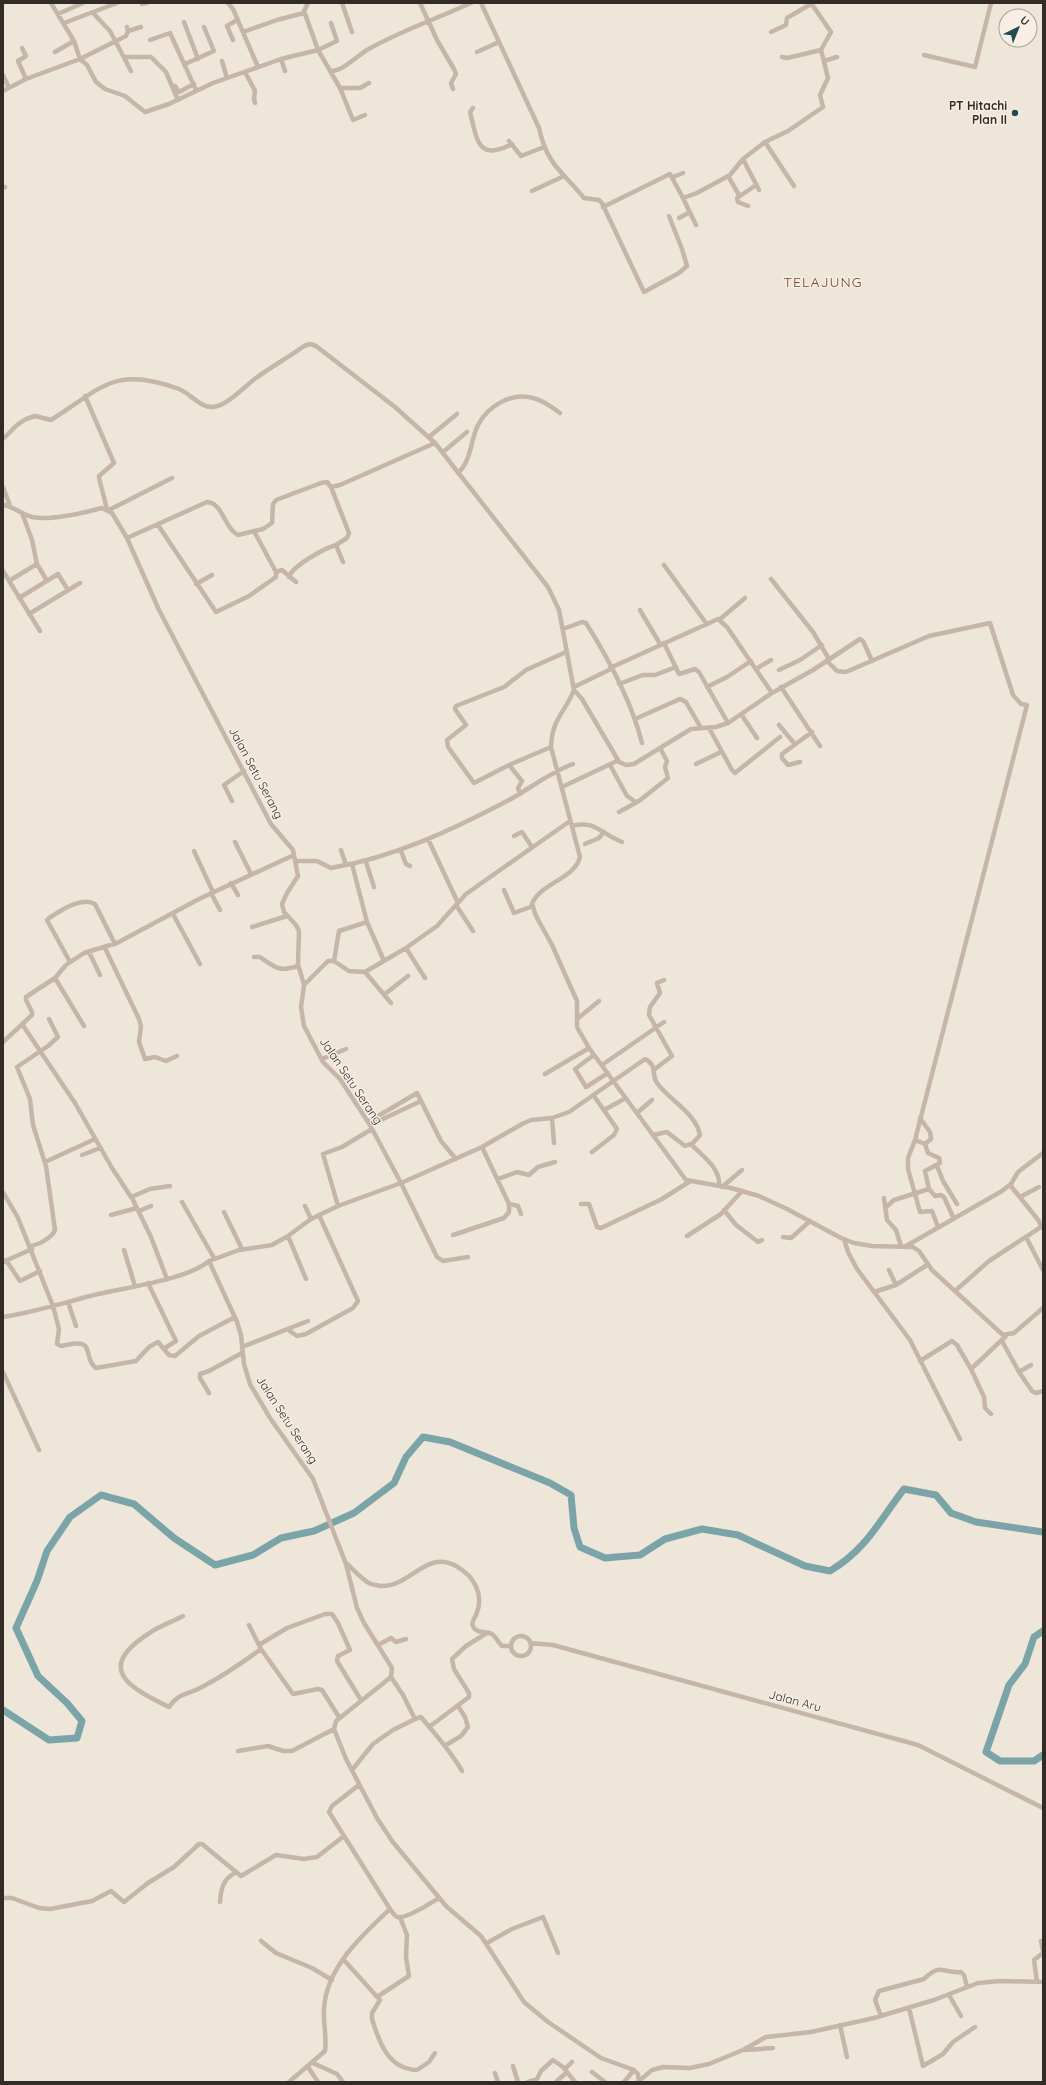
<svg xmlns="http://www.w3.org/2000/svg" width="1046" height="2085" viewBox="0 0 1046 2085" font-family="Quicksand,sans-serif">
  <style>
    .lines { fill: none; stroke-linecap: round; stroke-linejoin: round }
    .river { stroke: #7ba4a8; stroke-width: 7 }
    .minor { stroke: #c5b6a7; stroke-width: 4.5 }
    .poi-dot { fill: #21494f; stroke: #f7efe5; stroke-width: 1.5 }
    .labels { text-anchor: middle; stroke-width: 3; stroke-linejoin: round; paint-order: stroke }
    .poi-label { font-size: 12px; font-weight: bold; fill: #322b26; stroke: #f7efe5; text-anchor: end }
    .street-label { font-size: 12px; fill: #322b26; stroke: #f7efe5 }
    .quarter-label { font-size: 14px; letter-spacing: 1px; fill: #794028; stroke: #f7efe5 }
  </style>
  <rect width="100%" height="100%" fill="#eee6d9"/>
  <g class="lines">
    <path class="river" d="M 1043,1631 L 1034,1637 L 1025,1664 L 1009,1685 L 986,1752 L 1000,1761 L 1034,1761 L 1043,1755
      M 3,1710 L 49,1740 L 77,1738 L 82,1721 L 67,1703 L 38,1676 L 16,1628 L 37,1581 L 47,1551 L 70,1517 L 101,1495 L 134,1504 L 174,1538 L 215,1565 L 253,1555 L 281,1538 L 314,1531 L 354,1513 L 394,1483 L 406,1457 L 423,1437 L 450,1442 L 550,1483 L 571,1495 L 574,1528 L 580,1547 L 605,1558 L 640,1555 L 665,1539 L 702,1529 L 738,1535 L 805,1566 L 830,1571 C 867,1549 879,1521 904,1489 L 936,1495 L 951,1513 L 976,1522 L 1043,1532"/>
    <path class="minor" d="M 51,3 L 74,41 L 80,59 L 87,65 L 96,82 L 105,89 L 125,96 L 145,112 L 169,104 L 213,83 L 281,59 L 318,50 L 304,11 L 308,3
      M 228,3 L 233,9 L 258,67
      M 342,3 L 352,32
      M 420,3 L 437,40 L 454,69 L 456,74 L 451,83 L 453,89
      M 481,3 L 539,128 C 547,165 562,171 584,198 L 599,200 L 602,203 L 644,292 L 679,273 L 687,266 L 682,249 L 669,216
      M 142,4 L 147,3
      M 93,13 L 110,31 L 131,71
      M 58,14 L 83,3
      M 184,22 L 198,59
      M 64,23 L 117,3
      M 331,23 L 337,41 L 318,50 L 340,88 L 353,120 L 365,115
      M 128,31 L 141,27
      M 243,32 L 277,20 L 304,13
      M 771,32 L 786,25 L 787,18 L 811,4
      M 150,40 L 170,33 L 196,90
      M 233,40 L 227,26 L 237,20
      M 22,48 L 26,56 L 18,61 L 26,79
      M 55,52 L 74,41
      M 477,52 L 499,42
      M 924,55 L 975,67 L 991,3
      M 124,57 L 151,57 L 166,72 L 178,100
      M 782,57 L 787,58 L 821,50
      M 281,59 L 285,71
      M 222,61 L 227,78
      M 824,61 L 837,57
      M 185,64 L 214,51 L 204,27
      M 331,71 C 343,71 357,56 367,50 C 400,31 436,19 471,3
      M 245,72 L 255,91 L 254,99 L 255,103
      M 3,75 L 9,88
      M 175,86 L 179,92 L 194,84
      M 340,88 L 360,88 L 369,83
      M 3,91 L 26,79 L 80,59 L 126,36 L 128,31 L 127,27
      M 473,108 L 470,112 C 477,140 478,162 512,144
      M 509,141 L 521,156 L 544,147
      M 765,142 L 794,186
      M 743,159 L 759,190
      M 728,176 L 739,195
      M 673,177 L 683,173
      M 3,188 L 5,187
      M 532,191 L 564,176
      M 683,198 L 696,225
      M 748,206 L 738,202 L 737,198 L 756,185
      M 603,207 L 670,174 L 683,198 L 697,193 L 730,175 L 743,159 L 765,142 L 788,131 L 823,107 L 820,95 L 828,78 L 821,50 L 831,32 L 811,3
      M 679,218 L 690,212
      M 85,396 L 114,463 L 99,476 L 99,478 L 107,509
      M 429,437 L 457,414
      M 3,439 L 17,425 L 26,419 L 35,416 L 51,420 C 102,388 114,365 179,389 C 190,393 200,408 213,407 C 227,406 245,386 256,378 C 271,367 289,357 304,346 L 310,344 L 316,346 L 395,407 L 435,443 L 548,587 L 559,610 L 574,690 C 565,713 552,718 551,747 L 580,857 C 575,879 540,883 532,904 L 536,916 L 552,945 L 577,1001 L 577,1027 L 589,1048 L 686,1180 L 731,1188 L 759,1196 L 787,1209 L 841,1238 L 854,1243 L 872,1246 L 913,1247 L 919,1251 L 932,1270 L 1003,1335 L 1014,1333 L 1043,1308
      M 443,452 L 467,432
      M 458,473 C 472,460 470,441 478,425 C 488,406 511,392 533,398 C 543,400 552,407 560,413
      M 3,487 L 10,506
      M 331,487 L 349,533 L 347,538 L 336,545 L 343,562
      M 3,505 C 13,506 21,514 32,517 C 50,521 83,513 102,508 L 112,513 L 127,538 L 159,610 L 271,824 L 293,850 L 298,876 L 287,893 L 282,904 L 284,912 L 296,925 L 299,931 L 298,964 L 304,985 L 301,1007 L 304,1026 L 323,1062 L 340,1079 L 370,1125 L 401,1183 L 338,1206 L 311,1219 L 288,1236 L 272,1245 L 239,1250 L 209,1261 L 237,1322 L 241,1335 L 244,1364 L 250,1384 L 270,1418 L 313,1479 L 346,1564 L 357,1608 L 364,1623 L 392,1668 L 391,1677 L 336,1721 L 334,1729 L 346,1759 L 377,1818 L 392,1841 L 446,1906 L 481,1936 L 524,2002 L 548,2022 L 601,2058 L 634,2070 L 638,2074 L 639,2082
      M 109,510 L 172,478
      M 22,513 L 32,540 L 37,564 L 47,581
      M 158,525 L 216,612 L 249,596 L 276,577 L 276,572 L 254,531
      M 127,538 L 207,502 C 222,503 224,525 235,533 L 238,535 L 263,529 L 272,523 L 273,504 L 276,500 L 321,483 L 327,482 L 331,487 L 340,485 L 435,443
      M 664,565 L 706,623
      M 3,571 L 40,631
      M 276,572 L 282,570 L 296,582
      M 289,577 C 292,566 325,548 336,545
      M 771,579 L 813,632 L 829,659
      M 9,581 L 37,564
      M 196,584 L 212,575
      M 19,598 L 58,574 L 68,590
      M 640,610 L 660,644
      M 29,614 L 80,583
      M 719,620 L 745,598
      M 563,629 L 582,622 L 586,623 C 608,658 632,703 642,743
      M 664,643 L 679,674 L 695,669 L 699,672 L 728,723
      M 827,661 L 837,671 L 846,672 L 929,636 L 990,623 L 1013,695 L 1021,704 L 1027,705 L 915,1140 L 908,1158 L 908,1169 L 920,1212 L 932,1211 L 938,1227
      M 610,668 L 718,619 L 727,627 L 772,693
      M 756,669 L 771,660
      M 779,670 L 800,660 L 822,645
      M 619,684 L 643,675 L 655,675 L 676,667
      M 574,687 L 611,669
      M 707,687 L 727,677 L 751,661
      M 781,687 L 820,746
      M 574,690 L 582,699 L 618,760
      M 741,714 L 757,738
      M 635,719 L 680,699 L 686,702 L 701,728
      M 779,725 L 794,743
      M 709,728 L 732,770 L 735,773 L 780,737
      M 551,747 L 509,765 L 474,783 L 448,747 L 447,740 L 466,725 L 455,709 L 456,706 L 504,687 L 526,670 L 566,652
      M 800,762 L 788,765 L 782,758 L 782,754 L 812,732
      M 696,764 L 721,752
      M 509,765 L 522,781 L 518,788 L 520,794
      M 610,765 L 627,796 L 636,802
      M 562,787 L 617,761 L 626,765 L 634,764 L 691,729 L 716,727 L 728,723 L 772,693 L 813,670 L 860,639 L 863,641 L 872,661
      M 232,801 L 224,785 L 244,771
      M 619,812 L 639,801 L 668,778 L 665,767 L 667,761 L 660,748
      M 572,826 C 596,820 601,834 622,842
      M 514,836 L 522,832 L 532,847
      M 428,839 L 458,903
      M 235,842 L 251,874
      M 585,844 L 599,838 L 604,832
      M 341,850 L 346,865
      M 194,851 L 213,892
      M 401,851 L 406,864 L 410,866
      M 296,861 L 317,861 L 331,868 C 395,857 452,830 509,800 C 531,788 549,773 573,764
      M 366,862 L 374,887
      M 352,864 L 367,922 L 384,961
      M 231,883 L 238,895
      M 504,890 L 514,913 L 533,906
      M 211,893 L 220,910
      M 456,905 L 473,931
      M 173,914 L 200,964
      M 252,927 L 287,916
      M 105,948 L 139,1019 L 141,1026 L 139,1042 L 145,1059 L 155,1057 L 166,1061 L 177,1056
      M 406,948 L 425,978
      M 89,952 L 100,975
      M 254,957 L 260,957 C 276,968 279,972 298,966
      M 334,961 L 349,971 L 365,972 L 391,1003
      M 70,962 L 47,920 L 49,918 C 60,911 81,896 95,904 L 115,944
      M 365,972 L 406,948 L 437,926 L 466,894 L 570,821
      M 55,978 L 84,1026
      M 304,985 L 328,961 L 334,961 L 339,931 L 367,922
      M 385,994 L 408,976
      M 577,1019 L 599,1001
      M 22,1024 L 75,1103 L 112,1168 L 133,1200 L 151,1237 L 167,1279
      M 3,1042 L 32,1015 L 32,1012 L 26,1000 L 26,997 L 55,978 L 66,965 L 84,953 L 117,943 L 199,899 L 294,855
      M 594,1055 L 575,1069 L 586,1087 L 608,1073
      M 322,1059 L 346,1049
      M 602,1065 L 664,1022
      M 655,1069 L 672,1056 L 649,1015 L 650,1007 L 660,993 L 657,983 L 664,980
      M 545,1074 L 589,1048
      M 604,1110 L 626,1098
      M 637,1113 L 652,1100
      M 552,1118 L 554,1143
      M 368,1122 L 417,1093 L 441,1141 L 456,1159
      M 370,1125 L 419,1102
      M 915,1140 L 925,1144 L 931,1139 L 930,1132 L 920,1118
      M 691,1144 C 702,1156 721,1168 719,1186
      M 925,1144 L 928,1153 L 939,1158 L 940,1163 L 925,1171 L 929,1189 L 935,1196 L 941,1195 L 944,1197 L 954,1219
      M 592,1152 L 614,1135 L 617,1129 L 594,1096
      M 82,1155 L 100,1148
      M 45,1162 L 95,1139
      M 937,1166 L 943,1181 L 957,1204
      M 498,1179 L 517,1172 L 529,1175 L 538,1167 L 555,1162
      M 722,1187 L 742,1170
      M 3,1192 L 18,1218 L 53,1306 L 59,1329 L 57,1344 L 61,1346 C 99,1336 81,1357 96,1368 L 136,1361 L 149,1347 L 158,1342 L 169,1355 L 175,1356 L 199,1336 L 235,1317
      M 131,1197 L 150,1189 L 170,1186
      M 1020,1197 L 1039,1187
      M 884,1198 L 887,1220 L 896,1230 L 901,1246
      M 182,1202 L 214,1258
      M 509,1204 L 518,1206 L 521,1214
      M 581,1204 L 589,1204 L 597,1227 L 601,1228 L 662,1199 L 689,1182
      M 305,1206 L 311,1219
      M 338,1206 L 323,1154 L 342,1147 L 372,1129
      M 885,1208 L 894,1200 L 929,1189
      M 724,1210 L 736,1225 L 758,1242 L 762,1240
      M 139,1211 L 151,1206
      M 224,1212 L 242,1249
      M 111,1215 L 137,1208
      M 453,1235 L 504,1218 L 509,1212 L 509,1204 L 482,1147
      M 288,1236 L 306,1279
      M 687,1236 L 721,1214 L 742,1191
      M 783,1237 L 791,1238 L 810,1221
      M 1026,1237 L 1043,1270
      M 844,1239 L 848,1252 L 857,1269 L 910,1340 L 960,1439
      M 30,1246 C 38,1245 52,1238 55,1230 L 46,1166 L 33,1125 L 30,1099 L 17,1067 L 48,1046 L 58,1037 L 49,1019
      M 906,1246 L 1002,1191 L 1011,1184 L 1018,1172 L 1043,1153
      M 124,1250 L 135,1286
      M 468,1257 L 443,1261 L 437,1257 L 401,1183 L 482,1147 L 522,1124 L 531,1120 L 552,1118 L 569,1112 L 645,1059 C 658,1065 651,1075 657,1083 C 669,1100 696,1113 700,1135 L 693,1143 L 685,1146 L 667,1132 L 653,1135
      M 6,1260 L 20,1281 L 40,1271
      M 3,1262 L 32,1249
      M 889,1270 L 896,1285 L 927,1265
      M 148,1283 L 176,1341 L 165,1348
      M 955,1291 L 989,1261 L 1041,1227 L 1039,1221 L 1010,1185
      M 874,1292 L 896,1285
      M 68,1302 L 76,1326
      M 3,1317 C 35,1312 66,1302 98,1294 C 128,1287 186,1280 209,1261
      M 287,1329 L 297,1336 L 306,1334 L 353,1308 L 358,1301 L 319,1215
      M 1002,1341 L 1019,1372 L 1031,1365
      M 242,1347 L 308,1321
      M 920,1361 L 952,1341 L 957,1345 L 971,1369 L 1006,1336
      M 971,1369 L 984,1397 L 985,1408 L 991,1414
      M 3,1372 L 39,1450
      M 1019,1372 L 1032,1391 L 1036,1393 L 1043,1391
      M 209,1393 L 200,1378 L 200,1374 L 209,1371 L 242,1353
      M 346,1563 C 353,1569 361,1579 369,1583 C 372,1585 377,1585 381,1586 C 410,1587 427,1549 456,1566 C 474,1576 485,1595 476,1615 C 474,1619 471,1622 473,1626 C 476,1634 486,1631 492,1634 C 496,1637 498,1642 502,1646 L 511,1646
      M 183,1616 C 172,1622 159,1626 148,1634 C 94,1669 130,1688 169,1707 C 179,1692 188,1695 202,1687 C 223,1676 242,1663 261,1649
      M 249,1625 L 261,1649 L 293,1694 L 318,1689 L 322,1690 L 339,1717
      M511 1646a10 10 0 1 1 20 0a10 10 0 1 1-20 0Z
      M 530,1643 L 553,1645 L 918,1745 L 1043,1808
      M 259,1645 L 287,1628 L 325,1614 L 332,1614 L 338,1623 L 350,1650 L 338,1656 L 337,1661 L 361,1700
      M 378,1645 L 391,1638 L 396,1642 L 406,1639
      M 391,1677 L 403,1695 L 415,1719 L 421,1717 C 436,1735 450,1750 462,1771
      M 429,1727 L 469,1697 L 469,1693 L 454,1669 L 452,1659 L 466,1646 L 487,1633
      M 446,1745 L 461,1736 L 468,1727 L 465,1717 L 458,1706
      M 238,1751 L 268,1746 L 283,1751 L 292,1751 L 334,1729
      M 352,1770 L 373,1744 L 393,1730 L 415,1719
      M 359,1785 L 332,1806 L 329,1812 L 390,1909
      M 3,1898 L 12,1898 L 39,1908 L 50,1909 L 92,1901 L 111,1891 L 124,1902 L 148,1883 L 174,1867 L 199,1844 L 202,1844 L 241,1876 L 276,1855 L 304,1859 L 317,1857 L 344,1836
      M 220,1902 C 221,1889 223,1879 235,1873
      M 261,1941 L 276,1953 L 312,1968 L 332,1980
      M 1041,1941 L 1043,1951
      M 487,1943 L 512,1929 L 543,1917 L 558,1953
      M 343,1959 L 380,2000 L 372,2013 L 372,2019 C 379,2042 388,2069 417,2070 L 429,2062 L 435,2053
      M 1037,1982 L 1034,1960 L 1043,1953
      M 949,1995 L 961,2016
      M 377,1997 L 409,1976 L 406,1957 L 407,1935 L 400,1917
      M 909,2008 L 923,2066 L 943,2054 L 953,2042 L 975,2027
      M 881,2016 L 875,2000 L 879,1991 L 924,1979 C 941,1962 943,1974 961,1972 L 964,1975 L 967,1987
      M 840,2025 L 847,2057
      M 745,2050 L 773,2048
      M 313,2063 L 337,2074 L 343,2082
      M 513,2066 L 518,2082
      M 308,2067 L 318,2082
      M 565,2069 L 572,2062
      M 592,2072 L 605,2082
      M 495,2073 L 498,2082
      M 557,2081 L 566,2073
      M 639,2081 L 652,2070 L 663,2067 L 690,2068 L 709,2064 L 743,2050 L 766,2037 L 811,2032 L 874,2018 L 934,2000 L 978,1983 L 1000,1981 L 1043,1982
      M 289,2082 L 325,2051 C 327,2037 323,2023 324,2009 C 326,1968 362,1935 390,1909 C 392,1912 394,1915 397,1917 C 405,1920 431,1903 439,1898
      M 528,2082 L 537,2079 L 541,2071 L 553,2060 L 563,2067 L 575,2082
      M 624,2082 L 634,2070"/>
  </g>
  <circle class="poi-dot" cx="1015" cy="113" r="4"/>
  <g class="labels">
    <g class="poi-label">
      <text x="1007" y="110">PT Hitachi<tspan x="1007" dy="14">Plan II</tspan></text>
    </g>
    <g class="street-label">
      <text transform="translate(256 773) rotate(62)" y="4">Jalan Setu Serang</text>
      <text transform="translate(351 1081) rotate(56)" y="4">Jalan Setu Serang</text>
      <text transform="translate(287 1420) rotate(57)" y="4">Jalan Setu Serang</text>
      <text transform="translate(795 1701) rotate(15)" y="4">Jalan Aru</text>
    </g>
    <g class="quarter-label">
      <text x="823" y="287">TELAJUNG</text>
    </g>
  </g>
  <rect width="1046" height="2085" fill="none" stroke="#322b26" stroke-width="8"/>
  <g transform="translate(1018 28) rotate(43)"><circle r="19" fill="#f7efe5" stroke="#a8a199"/>
  <path d="M0-3L7 15L0 10L-7 15Z" fill="#21494f"/>
  <text y="-6" font-size="11" font-weight="bold" text-anchor="middle" fill="#322b26">U</text>
  </g>
</svg>
